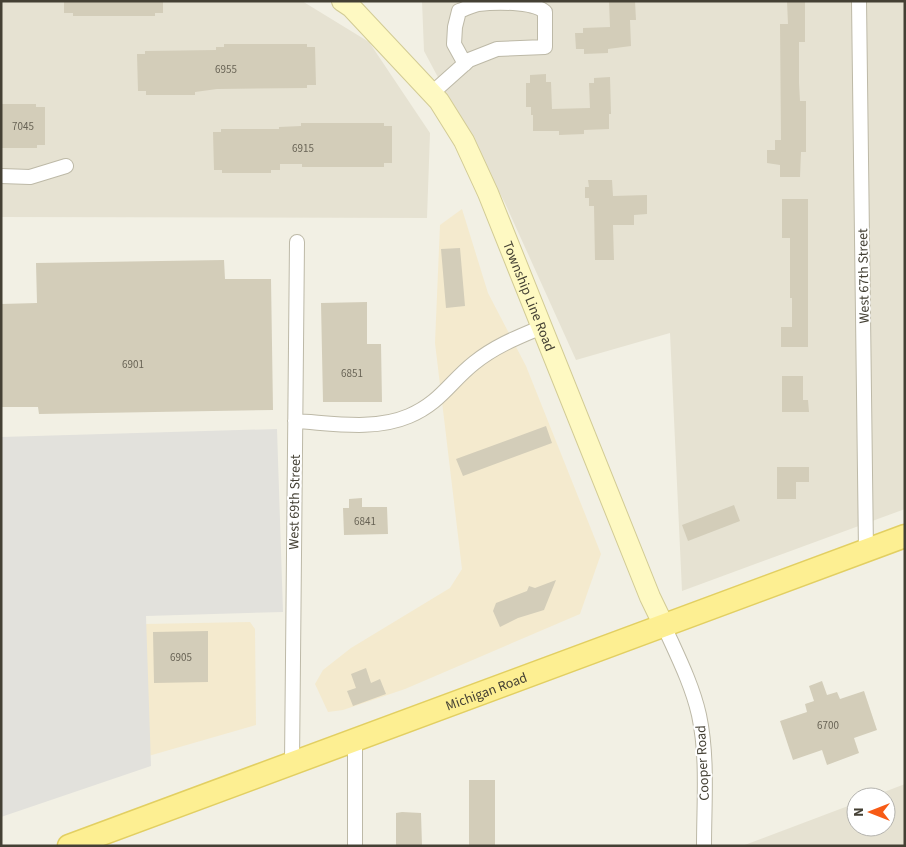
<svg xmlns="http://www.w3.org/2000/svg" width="906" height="847" viewBox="0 0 906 847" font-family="'Source Sans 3',sans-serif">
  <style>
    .residential { fill: #e6e2d2 }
    .commercial { fill: #f4eace }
    .parking { fill: #e2e1dc }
    .building { fill: #d3cdb9 }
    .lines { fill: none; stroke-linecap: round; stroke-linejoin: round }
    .minor-casing { stroke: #bdb9a7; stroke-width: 16 }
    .secondary-casing { stroke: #d2cb94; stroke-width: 22 }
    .primary-casing { stroke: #e2cf62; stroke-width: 25 }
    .minor { stroke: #fff; stroke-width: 14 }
    .secondary { stroke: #fef9c2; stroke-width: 20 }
    .primary { stroke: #fdef92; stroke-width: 22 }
    .labels { text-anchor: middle; stroke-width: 4; stroke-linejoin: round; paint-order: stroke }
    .number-label { font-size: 11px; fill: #686355 }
    .street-label { font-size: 14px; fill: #444034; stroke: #fff }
  </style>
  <rect width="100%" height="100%" fill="#f2f0e4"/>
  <path class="residential" d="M 1,1 L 302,1 L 369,42 L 430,133 L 427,218 L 1,217 Z
    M 422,1 L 905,1 L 905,509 L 682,591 L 670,333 L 576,360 L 505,203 L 424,51 Z
    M 905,784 L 905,846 L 742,846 L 856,803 L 856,827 L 886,827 L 886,797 L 871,797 Z"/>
  <path class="commercial" d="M 462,209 L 488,293 L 526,366 L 601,554 L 580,614 L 405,689 L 343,710 L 328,712 L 315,684 L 323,670 L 351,648 L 450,588 L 462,569 L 435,343 L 440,225 Z
    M 250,622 L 255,629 L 256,725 L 145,757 L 144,624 Z"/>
  <path class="parking" d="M 277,429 L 283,612 L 146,616 L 151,766 L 1,817 L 1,437 Z"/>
  <path class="building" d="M 64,1 L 163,1 L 163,13 L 155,13 L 155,16 L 73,16 L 73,13 L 64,13 Z
    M 609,1 L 635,1 L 636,20 L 630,20 L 631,46 L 608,49 L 608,53 L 584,54 L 584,49 L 576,49 L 575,33 L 583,33 L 583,28 L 610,27 Z
    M 787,1 L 805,1 L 805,42 L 799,42 L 799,83 L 800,101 L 806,101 L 806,152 L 801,152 L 800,177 L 780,177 L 780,165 L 767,163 L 767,150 L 775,150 L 775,140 L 781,140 L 780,24 L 788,24 Z
    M 224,44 L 307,44 L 307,47 L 315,47 L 316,85 L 307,85 L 307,88 L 217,89 L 195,92 L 195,95 L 146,95 L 146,91 L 138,91 L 137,54 L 145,54 L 145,51 L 216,50 L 216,47 L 224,47 Z
    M 546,74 L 546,82 L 551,82 L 552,109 L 590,108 L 589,83 L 594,83 L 594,78 L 610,77 L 611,114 L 609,114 L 609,129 L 584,130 L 584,134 L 559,135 L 559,131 L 533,131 L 533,115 L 531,115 L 531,107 L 526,107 L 526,83 L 530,83 L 530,75 Z
    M 1,104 L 36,104 L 36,107 L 45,107 L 45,145 L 37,145 L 37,148 L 1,148 Z
    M 301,123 L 384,123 L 384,126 L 392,126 L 392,163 L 384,163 L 384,167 L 302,167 L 302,164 L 280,164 L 280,170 L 271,170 L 271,173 L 222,173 L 222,170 L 214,170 L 213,132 L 221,132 L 221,129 L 279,129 L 279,127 L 301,126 Z
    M 588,180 L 612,180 L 613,196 L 647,195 L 647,214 L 634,215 L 634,225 L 613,225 L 614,260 L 595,260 L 594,206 L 589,206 L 589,198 L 585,198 L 585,187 L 589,187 Z
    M 782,199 L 808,199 L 808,347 L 781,347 L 781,327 L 792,327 L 792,298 L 790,298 L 790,238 L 782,238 Z
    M 460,248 L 465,306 L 446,308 L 441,249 Z
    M 224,260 L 225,279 L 271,279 L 273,410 L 39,414 L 38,407 L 1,407 L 1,304 L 37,303 L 36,263 Z
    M 367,302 L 367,344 L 381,344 L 382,402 L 323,402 L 321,303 Z
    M 782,376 L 803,376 L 803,400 L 808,400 L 809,412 L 782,412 Z
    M 546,426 L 552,443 L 463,476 L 456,459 Z
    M 777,467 L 809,467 L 809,482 L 796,482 L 796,499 L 777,499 Z
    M 362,498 L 362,507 L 387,507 L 388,534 L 344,535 L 343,508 L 349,508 L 349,499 Z
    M 734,505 L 740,521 L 688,541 L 682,525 Z
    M 556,580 L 544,610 L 518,618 L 500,627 L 493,611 L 496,603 L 527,591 L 529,586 L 535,588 Z
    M 208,631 L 208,682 L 154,683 L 153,632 Z
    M 366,668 L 371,683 L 380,679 L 386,694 L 353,706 L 347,691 L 356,688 L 351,674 Z
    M 822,681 L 827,695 L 837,692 L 840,699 L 864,691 L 877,730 L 854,738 L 859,753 L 827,765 L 822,750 L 793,760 L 780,721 L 807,712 L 805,704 L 814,701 L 809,686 Z
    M 469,780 L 495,780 L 495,846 L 469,846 Z
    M 402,812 L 421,813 L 422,846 L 396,846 L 396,813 Z"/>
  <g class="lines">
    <defs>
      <path id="minor" d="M 859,1 L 866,551
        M 432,93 L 469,60 L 497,49 L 545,47 L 545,12 C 533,1 495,2 478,4 C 472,5 465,9 459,11 L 455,27 L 454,44 L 465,64
        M 1,176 L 30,177 L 66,166
        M 295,421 C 332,423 374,431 409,416 C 440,403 450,382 474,363 C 495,346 518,337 542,327
        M 664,626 C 677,655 692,684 699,715 C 708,757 704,803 704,846
        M 355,740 L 355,846
        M 292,763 L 297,242"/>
      <g id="secondary">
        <path id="s1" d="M 342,1 L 351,7 L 439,101 L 464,141 L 488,193 L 650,597 L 664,626"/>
      </g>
      <g id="primary">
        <path id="s2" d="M 69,846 L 905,536"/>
      </g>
    </defs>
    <use href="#minor" class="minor-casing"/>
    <use href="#secondary" class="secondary-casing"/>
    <use href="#primary" class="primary-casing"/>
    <use href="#minor" class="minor"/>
    <use href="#secondary" class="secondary"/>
    <use href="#primary" class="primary"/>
  </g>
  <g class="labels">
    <g class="number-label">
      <text x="226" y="73">6955</text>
      <text x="23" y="130">7045</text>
      <text x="303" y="152">6915</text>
      <text x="133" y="368">6901</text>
      <text x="352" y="377">6851</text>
      <text x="365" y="525">6841</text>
      <text x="181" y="661">6905</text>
      <text x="828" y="729">6700</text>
    </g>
    <g class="street-label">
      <text transform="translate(863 276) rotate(-91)" y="5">West 67th Street</text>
      <text dy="5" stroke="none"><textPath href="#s1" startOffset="355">Township Line Road</textPath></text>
      <text transform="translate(294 502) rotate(-89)" y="5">West 69th Street</text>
      <text dy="5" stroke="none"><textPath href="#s2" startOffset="445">Michigan Road</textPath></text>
      <text transform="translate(702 763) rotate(-93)" y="5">Cooper Road</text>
    </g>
  </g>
  <rect width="906" height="847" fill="none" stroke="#444034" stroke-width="5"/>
  <g transform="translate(871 812) rotate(270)"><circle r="24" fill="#ffffff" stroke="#b4b3ae"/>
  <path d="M0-4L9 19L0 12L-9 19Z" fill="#f75b15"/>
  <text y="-8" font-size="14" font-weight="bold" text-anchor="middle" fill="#444034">N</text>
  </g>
</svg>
